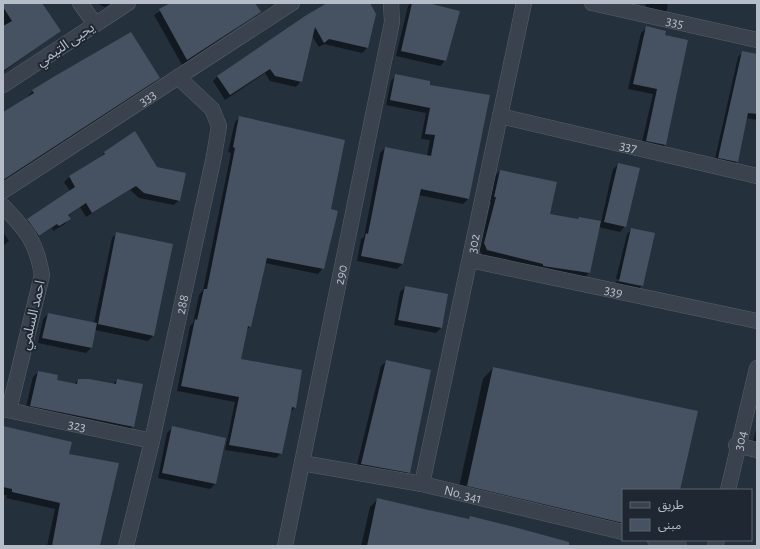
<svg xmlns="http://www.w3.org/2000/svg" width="760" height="549" viewBox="0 0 760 549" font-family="'Alegreya Sans','Noto Sans Arabic',sans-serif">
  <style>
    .shadow { fill: #0007 }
    .building { fill: #465261 }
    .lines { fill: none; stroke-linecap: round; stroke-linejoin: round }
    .minor-casing { stroke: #57606b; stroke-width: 16 }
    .minor { stroke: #39424d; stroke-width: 15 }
    .labels { text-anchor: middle; stroke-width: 4; stroke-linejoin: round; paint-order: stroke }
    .street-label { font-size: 14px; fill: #b5bdc8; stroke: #1e2732 }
  </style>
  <rect width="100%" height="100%" fill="#25303d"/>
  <path class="shadow" d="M 3,3 L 38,3 L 60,31 L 3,72 Z
    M 96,3 L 111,3 L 105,7 Z
    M 172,3 L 254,3 L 260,12 L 182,65 L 154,15 Z
    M 328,3 L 368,3 L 367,48 L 362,53 L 324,44 L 319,47 L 312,36 L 301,81 L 296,87 L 270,81 L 265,73 L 225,100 L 213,81 L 218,76 Z
    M 411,3 L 424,3 L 459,11 L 445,61 L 440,66 L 396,56 L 408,6 Z
    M 646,3 L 668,3 L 667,10 L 662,15 L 645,12 Z
    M 646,28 L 664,35 L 687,41 L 665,145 L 660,150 L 641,146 L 653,94 L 628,89 L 641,33 Z
    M 743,52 L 757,55 L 757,120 L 746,118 L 737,162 L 732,167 L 714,163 L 738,57 Z
    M 396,75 L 429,86 L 468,199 L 463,204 L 418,195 L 402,264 L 397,269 L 357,261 L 361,239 L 364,237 L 380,153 L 385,148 L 427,156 L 430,140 L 421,139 L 426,113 L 386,105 L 391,81 Z
    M 158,78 L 153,83 L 3,181 L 3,112 L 28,97 L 28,96 L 33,91 Z
    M 240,117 L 330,210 L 323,268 L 318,274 L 265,263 L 250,326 L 246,331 L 240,360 L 295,407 L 290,413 L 281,453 L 276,458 L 225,450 L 235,402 L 177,391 L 190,326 L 193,323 L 199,295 L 203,290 L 231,153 L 228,152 L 235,122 Z
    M 104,153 L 156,168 L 179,200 L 174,205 L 139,198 L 130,190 L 86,217 L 80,207 L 68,216 L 70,218 L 65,224 L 53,231 L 52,228 L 33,240 L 22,225 L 70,191 L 64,182 L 69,177 L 100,159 Z
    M 619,164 L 625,226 L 620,232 L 598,227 L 589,273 L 584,278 L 482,255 L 479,249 L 491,202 L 489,202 L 495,176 L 500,171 L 549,215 L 577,220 L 579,218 L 601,222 L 613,169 Z
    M 632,229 L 642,285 L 637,291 L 615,286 L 616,281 L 640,286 L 640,284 L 616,279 L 627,234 Z
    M 3,232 L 9,241 L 3,246 Z
    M 117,233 L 153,336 L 148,341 L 95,330 L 91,348 L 86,353 L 38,343 L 43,319 L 48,314 L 94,323 L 112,238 Z
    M 405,287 L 447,295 L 441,328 L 436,333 L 394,325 L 400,292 Z
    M 387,361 L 409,472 L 404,477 L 356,469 L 381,366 Z
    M 493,368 L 679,490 L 623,490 L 623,535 L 457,496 L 483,379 Z
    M 38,372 L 56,381 L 74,385 L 78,380 L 112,385 L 117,380 L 133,426 L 128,432 L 25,411 L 33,377 Z
    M 757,425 L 757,448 L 752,446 Z
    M 3,427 L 68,454 L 100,546 L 47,546 L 55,509 L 6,498 L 7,495 L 3,495 Z
    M 173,427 L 215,484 L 210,489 L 158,478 L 167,433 Z
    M 378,499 L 468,520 L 470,517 L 558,546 L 361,546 L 370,507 Z"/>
  <path class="building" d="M 3,3 L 42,3 L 61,31 L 3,71 L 3,26 L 12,21 L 3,7 Z
    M 170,3 L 255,3 L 261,12 L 187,60 L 159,9 Z
    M 327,3 L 370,3 L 376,14 L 368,48 L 329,39 L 324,43 L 315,27 L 302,82 L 275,76 L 270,69 L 230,95 L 217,76 L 305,16 Z
    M 412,3 L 428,3 L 460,11 L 446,61 L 401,51 Z
    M 646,26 L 666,31 L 665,35 L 688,40 L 666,145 L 646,141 L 657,89 L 633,84 Z
    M 131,32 L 160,78 L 3,180 L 3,112 L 34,93 L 32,90 L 55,76 Z
    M 742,51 L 757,54 L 757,114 L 748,113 L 738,162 L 718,158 Z
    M 395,74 L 430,81 L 430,85 L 490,95 L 469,199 L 421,189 L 403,264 L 361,256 L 366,233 L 368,234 L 385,147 L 431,156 L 435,135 L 425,134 L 430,108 L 390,100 Z
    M 239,116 L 345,140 L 331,209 L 338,211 L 324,269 L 267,258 L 251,327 L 248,326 L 241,359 L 302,370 L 296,408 L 292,407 L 282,454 L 229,445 L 239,397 L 181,386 L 195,319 L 197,320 L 204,289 L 207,289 L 235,148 L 233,147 Z
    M 135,131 L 157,167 L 186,173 L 180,201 L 144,193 L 136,186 L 92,213 L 86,203 L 68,215 L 71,219 L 59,226 L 57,224 L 39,236 L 27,219 L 75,187 L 69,176 L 105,154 L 104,152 Z
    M 618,163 L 640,168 L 626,227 L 604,222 Z
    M 500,170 L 557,182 L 550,214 L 578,219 L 579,217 L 601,221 L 590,273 L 543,266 L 543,264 L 487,250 L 484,243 L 496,197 L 494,197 Z
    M 631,228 L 655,233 L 643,286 L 619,281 Z
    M 116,232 L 173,244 L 154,336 L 98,324 Z
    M 405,286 L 448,294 L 442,328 L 398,320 Z
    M 48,313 L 97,323 L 92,348 L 42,338 Z
    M 386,360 L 431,370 L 410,473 L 361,464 Z
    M 493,367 L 698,411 L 680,490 L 623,490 L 623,523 L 467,486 Z
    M 38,371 L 58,375 L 57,380 L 77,384 L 78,379 L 89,379 L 116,384 L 117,379 L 143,384 L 134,427 L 30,406 Z
    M 3,426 L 72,442 L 69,454 L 119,463 L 100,546 L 52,546 L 60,503 L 12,492 L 12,489 L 3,487 Z
    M 172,426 L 226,438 L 216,484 L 162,473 Z
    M 377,498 L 424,509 L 469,519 L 470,516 L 514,527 L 569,542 L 569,546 L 367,546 Z"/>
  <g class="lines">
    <defs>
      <g id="minor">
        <path d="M 80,3 L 95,24"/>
        <path id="s1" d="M 592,3 L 757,40"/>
        <path d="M 3,85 L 128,3"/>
        <path id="s2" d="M 500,116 L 757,176"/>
        <path id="s3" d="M 3,191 L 292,3"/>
        <path d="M 3,206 C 27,231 36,241 42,275 L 9,410"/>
        <path id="s4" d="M 470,260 L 757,321"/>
        <path id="s5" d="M 3,409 L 152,441"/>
        <path d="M 736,445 L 757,450"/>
        <path id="s6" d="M 302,463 L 422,484 L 623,532"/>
        <path id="s7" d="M 422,484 L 524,3"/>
        <path id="s8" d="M 728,490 L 757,368"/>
        <path d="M 655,540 L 679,546"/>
        <path id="s9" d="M 126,546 L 152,441 L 214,156 L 219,126 L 212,109 L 178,77"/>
        <path id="s10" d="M 285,546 L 392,22 L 391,3"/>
        <path d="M 715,546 L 717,540"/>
      </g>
    </defs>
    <use href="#minor" class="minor-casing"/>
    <use href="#minor" class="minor"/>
  </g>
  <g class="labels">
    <g class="street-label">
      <text dy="5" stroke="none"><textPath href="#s1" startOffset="85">335</textPath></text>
      <text transform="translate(65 44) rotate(-34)" y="5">يحيى التيمي</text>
      <text dy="5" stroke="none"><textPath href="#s3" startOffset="172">333</textPath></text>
      <text dy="5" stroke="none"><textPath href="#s2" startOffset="132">337</textPath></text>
      <text dy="5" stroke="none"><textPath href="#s7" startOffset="246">302</textPath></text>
      <text dy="5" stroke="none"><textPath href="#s10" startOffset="277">290</textPath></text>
      <text dy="5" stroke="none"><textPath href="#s4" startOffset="147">339</textPath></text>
      <text dy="5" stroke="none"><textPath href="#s9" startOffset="248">288</textPath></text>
      <text transform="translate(32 315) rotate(-77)" y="5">احمد السلمي</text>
      <text dy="5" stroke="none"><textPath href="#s5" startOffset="76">323</textPath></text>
      <text dy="5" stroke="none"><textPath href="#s8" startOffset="51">304</textPath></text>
      <text dy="5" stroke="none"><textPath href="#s6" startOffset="164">No. 341</textPath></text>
    </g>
  </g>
  <rect width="760" height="549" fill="none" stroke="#b5bdc8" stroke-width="8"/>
  <rect x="622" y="489" width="130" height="52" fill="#1e2732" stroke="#5a636e"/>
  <rect x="630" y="502" width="20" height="6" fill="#39424d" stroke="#5a636e"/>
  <text x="658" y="509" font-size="12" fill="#b5bdc8">طريق</text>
  <rect x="630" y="519" width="20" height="12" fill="#465261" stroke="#5a636e"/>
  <text x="658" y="529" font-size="12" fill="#b5bdc8">مبنى</text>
</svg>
